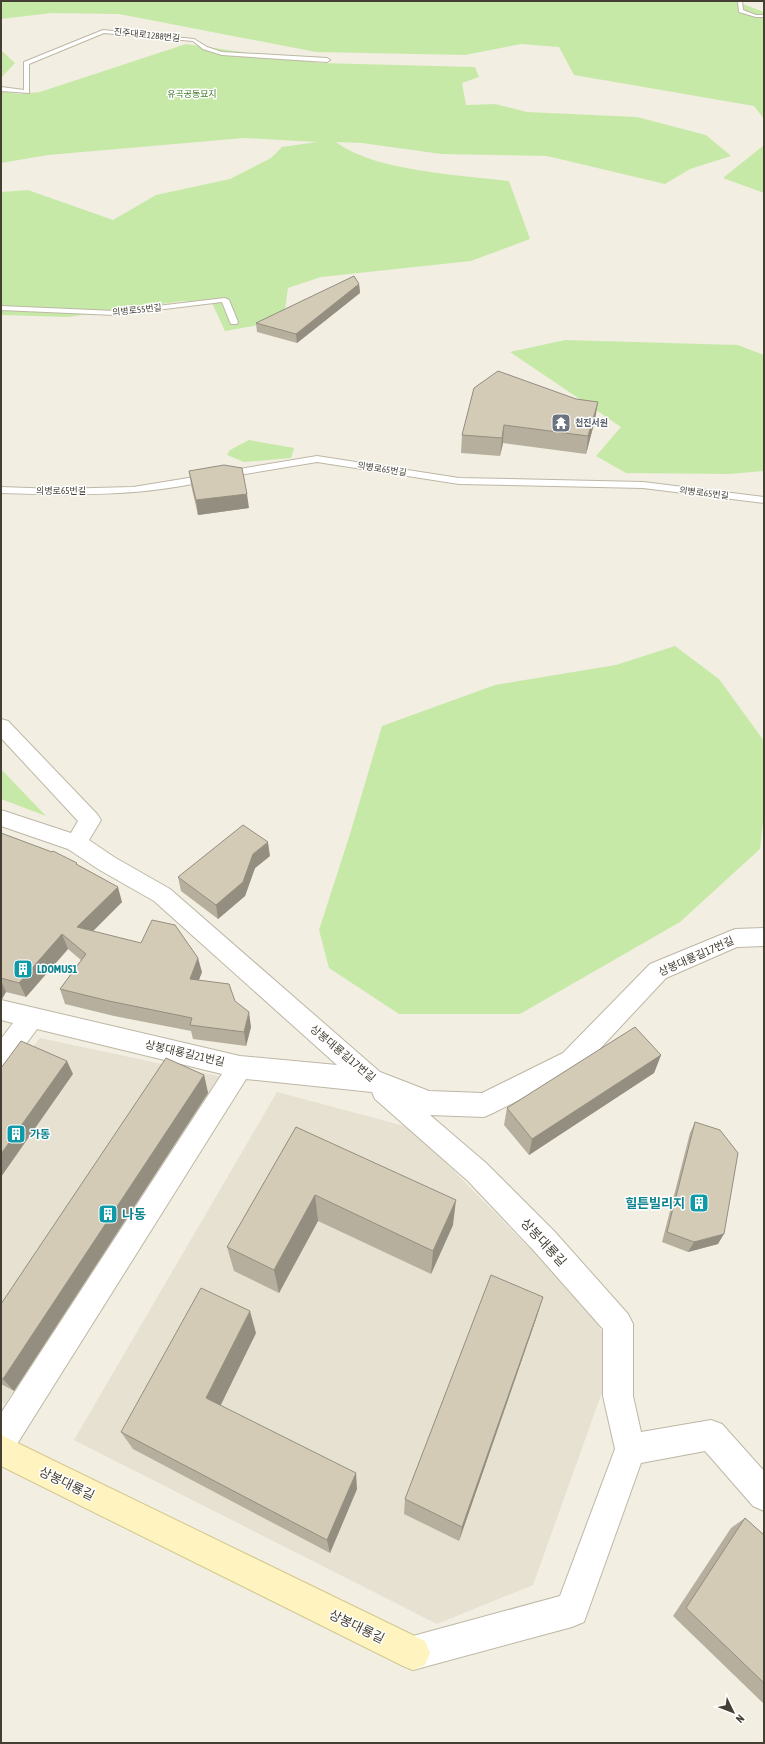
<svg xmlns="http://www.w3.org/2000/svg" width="765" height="1744" viewBox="0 0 765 1744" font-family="'Asap Condensed','Noto Sans KR',sans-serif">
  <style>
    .residential { fill: #e6e1d0 }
    .green { fill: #c7e9a8 }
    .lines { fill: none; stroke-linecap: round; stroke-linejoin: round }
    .lane-casing { stroke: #beb7a5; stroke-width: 2 }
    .street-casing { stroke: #beb7a5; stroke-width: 2 }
    .secondary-casing { stroke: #d4c78f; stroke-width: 2 }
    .lane { fill: #fff; fill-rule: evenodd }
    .street { fill: #fff; fill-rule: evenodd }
    .secondary { fill: #fff4bf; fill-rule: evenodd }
    .wall { fill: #b6af9d }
    .shaded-wall { fill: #948e80 }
    .building { fill: #d4cbb7; stroke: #948e80 }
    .labels { text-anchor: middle; stroke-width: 3; stroke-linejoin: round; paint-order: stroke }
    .far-street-label { font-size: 9px; fill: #443e33; stroke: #fff }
    .far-park-label { font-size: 9px; fill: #3e7724; stroke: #fff }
    .far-worship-label { font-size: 9px; font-weight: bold; fill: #5b616d; stroke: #fff; text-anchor: start }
    .street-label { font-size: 11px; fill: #443e33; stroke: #fff }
    .culture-label { font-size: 11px; font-weight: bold; fill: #0d838f; stroke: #fff; text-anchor: start }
    .near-culture-label { font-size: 13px; font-weight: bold; fill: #0d838f; stroke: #fff; text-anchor: end }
    .near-street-label { font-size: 13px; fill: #443e33; stroke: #fff }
  </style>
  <rect width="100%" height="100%" fill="#f2eee2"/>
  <path class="residential" d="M 40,1038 L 223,1077 L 5,1404 L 1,1401 L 1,1087 Z
    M 277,1092 L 412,1128 L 590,1310 L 615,1356 L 533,1585 L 437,1624 L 74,1440 Z"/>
  <path class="green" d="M 1,1 L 735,1 L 764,12 L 764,119 L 754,106 L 574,75 L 559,47 L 521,44 L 465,55 L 316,52 L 119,14 L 51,13 L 1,19 Z
    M 186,44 L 320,63 L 475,67 L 479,77 L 462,83 L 466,105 L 495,104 L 527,112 L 637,117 L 706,135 L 731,156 L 690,169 L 665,184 L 547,156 L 441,154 L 362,143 L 336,142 C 374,171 460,175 509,181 L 530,239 L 471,261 L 321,277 L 288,288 L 285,309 L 265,324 L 225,331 L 212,303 L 183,301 L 68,317 L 1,315 L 1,192 L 28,190 L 113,220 L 156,195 L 230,179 L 271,158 L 282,147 L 317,142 L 244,138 L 48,155 L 1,163 L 1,91 L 19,94 L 40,92 Z
    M 1,50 L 15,63 L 1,78 Z
    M 764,145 L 764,193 L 723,178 Z
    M 565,340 L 738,345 L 764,355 L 764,471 L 729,474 L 626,473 L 596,456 L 621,427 L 510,352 Z
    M 249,440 L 294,448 L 291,458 L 244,462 L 227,455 L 230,450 Z
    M 675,646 L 719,679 L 764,741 L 764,813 L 760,849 L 680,922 L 520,1014 L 399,1014 L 329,968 L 319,930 L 350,834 L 382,726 L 495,685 L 616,665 Z
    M 1,769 L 46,816 L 1,799 Z"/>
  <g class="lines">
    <defs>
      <path id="lane" d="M 738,1 L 742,1 L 743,10 L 756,15 L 764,15 L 764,17 L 756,17 L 739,12 Z
        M 103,30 L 194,39 L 207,47 L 222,52 L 327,58 L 330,60 L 327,62 L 222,55 L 203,49 L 193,41 L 104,33 L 29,64 L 29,93 L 1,91 L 1,87 L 24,90 L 24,62 Z
        M 225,298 L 229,300 L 238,322 L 237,324 L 231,324 L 230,322 L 222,302 L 115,315 L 1,310 L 1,306 L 115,311 Z
        M 317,456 L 459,478 L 643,482 L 764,497 L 764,503 L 643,488 L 459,484 L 317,462 L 227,477 L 223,474 L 227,471 Z
        M 207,475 L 210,476 L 211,478 L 210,480 C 142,497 71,495 1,493 L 1,487 L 57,489 L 133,487 Z"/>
      <path id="street" d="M 1,719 L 8,721 L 97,814 L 101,820 L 89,840 L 114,857 L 170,889 L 380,1072 L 429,1091 L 482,1093 L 563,1053 L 650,964 L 735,929 L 764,928 L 764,946 L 737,947 L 666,978 L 581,1069 L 493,1113 L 484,1117 L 430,1115 L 486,1163 L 555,1232 L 628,1314 L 633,1324 L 633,1396 L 641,1432 L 711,1420 L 722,1424 L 764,1471 L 764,1511 L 753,1506 L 705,1451 L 641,1463 L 584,1622 L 572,1627 L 413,1670 L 401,1665 L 396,1653 L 401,1641 L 413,1636 L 560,1596 L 615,1449 L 603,1396 L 603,1329 L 535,1252 L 468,1181 L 375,1099 L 372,1092 L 246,1079 L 12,1452 L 1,1456 L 1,1413 L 222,1074 L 37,1029 L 10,1066 L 1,1069 L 1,1039 L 13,1023 L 1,1020 L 1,1000 L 240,1056 L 337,1065 L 154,901 L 98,869 L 68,849 L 1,826 L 1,810 L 71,833 L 78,821 L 1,738 Z"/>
      <path id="secondary" d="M 1,1435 L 425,1641 L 430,1653 L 425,1665 L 413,1670 L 401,1665 L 1,1466 Z"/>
    </defs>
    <use href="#lane" class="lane-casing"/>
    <use href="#street" class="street-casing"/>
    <use href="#secondary" class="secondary-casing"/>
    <use href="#lane" class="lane"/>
    <use href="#street" class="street"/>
    <use href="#secondary" class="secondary"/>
  </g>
  <path class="wall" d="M 359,284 L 360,293 L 297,343 L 257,332 L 256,323 Z
    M 474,388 L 595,420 L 586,454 L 503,443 L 500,456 L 461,453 L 462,435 Z
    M 189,471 L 249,508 L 198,515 L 191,485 Z
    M 1,833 L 78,865 L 122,902 L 93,931 L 202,972 L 199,980 L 235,1001 L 251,1027 L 246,1046 L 193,1039 L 191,1031 L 114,1016 L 65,1004 L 60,989 L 81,960 L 68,949 L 26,997 L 6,992 L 2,999 L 1,999 Z
    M 270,856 L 255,868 L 245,896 L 218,919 L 181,891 L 178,877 Z
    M 661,1055 L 654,1073 L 529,1155 L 504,1125 L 507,1108 Z
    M 204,1075 L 208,1093 L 14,1391 L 1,1384 L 1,1304 Z
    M 695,1122 L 718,1244 L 688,1252 L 662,1242 L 690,1133 Z
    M 296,1127 L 453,1225 L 431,1274 L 318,1221 L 279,1293 L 234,1271 L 227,1247 Z
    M 543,1297 L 536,1319 L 459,1541 L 404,1514 L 405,1499 Z
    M 256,1333 L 220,1405 L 357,1489 L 330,1553 L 133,1449 L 121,1432 Z
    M 745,1518 L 764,1535 L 764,1704 L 673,1616 L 731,1528 Z"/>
  <path class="shaded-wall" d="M 359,284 L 360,293 L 297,343 L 296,334 Z
    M 598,402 L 595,420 L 586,454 L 588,436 Z
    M 504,425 L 503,443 L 500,456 L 502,438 Z
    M 247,494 L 249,508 L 198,515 L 196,500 Z
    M 268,842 L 270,856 L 255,868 L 245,896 L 218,919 L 216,905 L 253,854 Z
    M 118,887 L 122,902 L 82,942 L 77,927 Z
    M 62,934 L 68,949 L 26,997 L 19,983 Z
    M 198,958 L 202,972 L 193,994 L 190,979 Z
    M 1,981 L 6,992 L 2,999 L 1,996 Z
    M 249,1012 L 251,1027 L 246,1046 L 244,1032 Z
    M 661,1055 L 654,1073 L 529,1155 L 532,1139 Z
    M 67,1061 L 73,1074 L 1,1177 L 1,1154 Z
    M 204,1075 L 208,1093 L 14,1391 L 3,1379 Z
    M 315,1195 L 318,1221 L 279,1293 L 274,1270 Z
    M 456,1200 L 453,1225 L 431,1274 L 433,1251 Z
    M 724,1234 L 718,1244 L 688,1252 L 694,1242 Z
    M 543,1297 L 536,1319 L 459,1541 L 462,1527 Z
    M 250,1311 L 256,1333 L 215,1417 L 206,1398 Z
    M 356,1473 L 357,1489 L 330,1553 L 327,1540 Z"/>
  <path class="building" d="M 354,276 L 359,284 L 296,334 L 256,323 Z
    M 498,371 L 576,399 L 598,402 L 588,436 L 504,425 L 502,438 L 462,435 L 474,388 Z
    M 224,465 L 242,468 L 247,494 L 196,500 L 189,471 Z
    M 243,825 L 268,842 L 253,854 L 243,882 L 216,905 L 178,877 Z
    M 1,833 L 52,852 L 53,851 L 77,863 L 76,864 L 118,887 L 77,927 L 141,943 L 152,920 L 175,925 L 198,958 L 190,979 L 229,984 L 235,1001 L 249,1012 L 244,1032 L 190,1025 L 192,1018 L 109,1001 L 60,989 L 86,954 L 62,934 L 19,983 L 1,978 Z
    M 635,1027 L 661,1055 L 532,1139 L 507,1108 Z
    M 21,1041 L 67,1061 L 1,1154 L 1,1068 Z
    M 166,1058 L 204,1075 L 3,1379 L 1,1378 L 1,1304 Z
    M 695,1122 L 720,1130 L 738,1153 L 724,1234 L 694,1242 L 667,1232 Z
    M 296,1127 L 456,1200 L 433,1251 L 315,1195 L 274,1270 L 227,1247 Z
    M 491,1275 L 543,1297 L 462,1527 L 405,1499 Z
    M 201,1288 L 250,1311 L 206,1398 L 356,1473 L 327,1540 L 121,1432 Z
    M 745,1518 L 764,1535 L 764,1683 L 686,1608 Z"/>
  <defs>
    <symbol id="temple-square" viewBox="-11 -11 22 22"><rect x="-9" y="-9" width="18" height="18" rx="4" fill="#6b7280" stroke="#fff"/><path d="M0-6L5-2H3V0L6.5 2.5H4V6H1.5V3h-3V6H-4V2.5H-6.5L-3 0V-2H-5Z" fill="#fff"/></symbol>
    <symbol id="building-square" viewBox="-11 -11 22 22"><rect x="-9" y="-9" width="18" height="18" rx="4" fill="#0f9aa8" stroke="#fff"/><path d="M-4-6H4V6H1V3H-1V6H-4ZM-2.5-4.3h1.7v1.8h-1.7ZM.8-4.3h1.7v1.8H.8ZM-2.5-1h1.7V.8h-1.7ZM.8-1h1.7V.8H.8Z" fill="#fff"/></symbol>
  </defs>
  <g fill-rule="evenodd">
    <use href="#temple-square" x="550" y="412" width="22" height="22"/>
    <use href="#building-square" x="12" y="958" width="22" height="22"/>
    <use href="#building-square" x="5" y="1123" width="22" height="22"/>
    <use href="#building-square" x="688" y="1192" width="22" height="22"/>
    <use href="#building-square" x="97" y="1203" width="22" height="22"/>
  </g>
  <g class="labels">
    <g class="far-street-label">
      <text transform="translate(147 35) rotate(6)" y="3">진주대로1288번길</text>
      <text transform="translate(137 310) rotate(-6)" y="3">의병로55번길</text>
      <text transform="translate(382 469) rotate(9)" y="3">의병로65번길</text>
      <text x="61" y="494">의병로65번길</text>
      <text transform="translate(704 493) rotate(7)" y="3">의병로65번길</text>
    </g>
    <g class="far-park-label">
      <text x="192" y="97">유곡공동묘지</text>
    </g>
    <g class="far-worship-label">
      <text x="575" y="426">천진서원</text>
    </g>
    <g class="street-label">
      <text transform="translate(696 956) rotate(-24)" y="4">상봉대룡길17번길</text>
      <text transform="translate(185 1053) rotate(13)" y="4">상봉대룡길21번길</text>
      <text transform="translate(343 1053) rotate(40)" y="4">상봉대룡길17번길</text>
    </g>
    <g class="culture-label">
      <text x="37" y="973">LDOMUS1</text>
      <text x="30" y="1138">가동</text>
    </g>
    <g class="near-culture-label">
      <text x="685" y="1208">힐튼빌리지</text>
      <text x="122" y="1219" text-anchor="start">나동</text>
    </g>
    <g class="near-street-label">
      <text transform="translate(544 1242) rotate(47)" y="5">상봉대룡길</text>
      <text transform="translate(67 1483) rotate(26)" y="5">상봉대룡길</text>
      <text transform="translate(357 1626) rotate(26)" y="5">상봉대룡길</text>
    </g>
  </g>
  <rect width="765" height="1744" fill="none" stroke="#443e33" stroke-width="4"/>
  <g transform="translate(733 1712) rotate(133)" stroke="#ffffff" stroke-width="3" paint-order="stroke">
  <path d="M0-3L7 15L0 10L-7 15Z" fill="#443e33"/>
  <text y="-6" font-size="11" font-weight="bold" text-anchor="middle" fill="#443e33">N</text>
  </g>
</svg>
